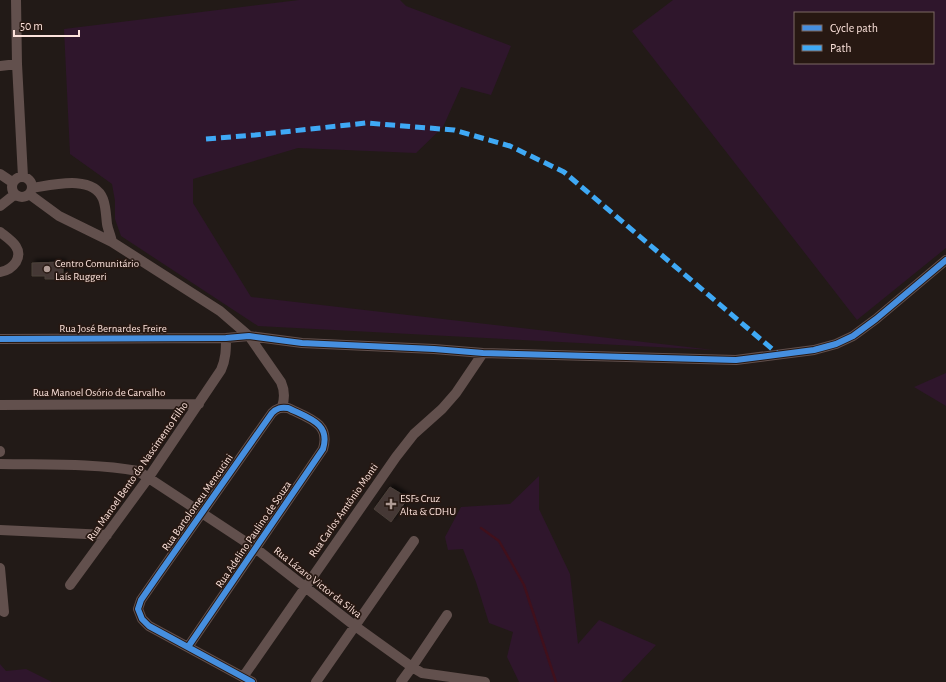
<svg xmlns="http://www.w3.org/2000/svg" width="946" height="682" viewBox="0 0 946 682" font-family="'Alegreya Sans',sans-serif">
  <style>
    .green { fill: #2f162c; fill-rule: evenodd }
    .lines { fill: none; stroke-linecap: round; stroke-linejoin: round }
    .stream { stroke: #40101c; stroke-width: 2.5 }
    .building { fill: #443935; stroke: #4b403a; filter: url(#shadow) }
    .minor { stroke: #62504d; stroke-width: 10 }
    .quiet { stroke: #3fa9f5; stroke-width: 5; stroke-dasharray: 10 5; stroke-linecap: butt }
    .cycleway-casing { stroke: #271812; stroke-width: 8 }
    .cycleway { stroke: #468fdf; stroke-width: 6 }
    .poi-dot { fill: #b09c96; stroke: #271812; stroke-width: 1.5 }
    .labels { text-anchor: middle; stroke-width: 3.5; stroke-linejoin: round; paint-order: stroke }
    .poi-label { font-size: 11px; fill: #fce2db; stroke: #271812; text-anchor: start }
    .street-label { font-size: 11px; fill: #fce2db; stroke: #271812 }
  </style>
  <defs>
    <filter id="shadow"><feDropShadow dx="3" dy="-3" stdDeviation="2" flood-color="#0009"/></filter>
  </defs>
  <rect width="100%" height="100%" fill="#221a17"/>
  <path class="green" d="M 299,0 L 400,0 L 406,6 L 511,46 L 491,95 L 461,87 L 443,127 L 416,153 L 298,148 L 193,179 L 193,203 L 251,297 L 714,350 L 258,326 L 121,236 L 115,219 L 115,201 L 112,184 L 70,154 L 64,29 Z
    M 673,0 L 946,0 L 946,248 L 857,320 L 632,31 ZM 795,13 L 933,13 L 933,63 L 795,63 Z
    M 946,373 L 946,406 L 914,387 Z
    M 539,476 L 539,509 L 570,574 L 578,644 L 599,620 L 656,645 L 621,682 L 519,682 L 507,657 L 513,632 L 489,623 L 476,582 L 463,549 L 448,550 L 445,537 L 461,507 L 510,504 Z
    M 0,664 L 6,671 L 26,669 L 52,682 L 0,682 Z"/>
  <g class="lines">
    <path class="stream" d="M 481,528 L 499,541 L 524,585 L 556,682"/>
  </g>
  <path class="building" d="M 63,262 L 63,276 L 56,276 L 56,279 L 45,279 L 45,276 L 32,276 L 32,263 Z
    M 390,487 L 408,498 L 391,522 L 374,509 Z"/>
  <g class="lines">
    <path class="minor" d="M 16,0 L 17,64 L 23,177
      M 0,66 L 17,64
      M 0,174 L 12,182
      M12 187a10 10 0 1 1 20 0a10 10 0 1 1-20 0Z
      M 32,188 C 52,185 93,174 103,199 C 106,207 106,216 107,224 C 108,230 111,236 112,242 L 220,311 L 249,336 L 281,382 C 285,391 285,398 282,407
      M 29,194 L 59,216 L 112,242
      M 0,206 L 14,195
      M 0,232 C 10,240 24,248 16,262 C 12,268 7,271 0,272
      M 0,339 L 226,338 L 249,336 L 302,343 L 434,349 L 483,353 L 736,360 L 814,350 L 836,344 L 853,336 L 876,319 L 946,260
      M 0,405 L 199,404
      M 0,451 L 0,452
      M 0,464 C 46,465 93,463 138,471 L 255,548 L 355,626 L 412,667 L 422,673 L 485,682
      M 0,530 L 107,535
      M 0,568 L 4,612
      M 70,585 L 149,477 L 221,370 C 226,359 226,349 226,338
      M 188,647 L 323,449 C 331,423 308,418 288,408 C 281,407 277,408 272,413 L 159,574 L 141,600 L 138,609 L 142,619 L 149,626 L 252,682
      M 243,677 L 396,457 L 414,434 L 442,409 L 456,393 L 483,353
      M 316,682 L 414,541
      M 401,682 L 412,667 L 447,615"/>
    <path class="quiet" d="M 206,139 L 255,135 L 366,123 L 454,130 L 510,146 L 564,172 L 778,354"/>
    <defs>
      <path id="cycleway" d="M 0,339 L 226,338 L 249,336 L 302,343 L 434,349 L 483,353 L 736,360 L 814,350 L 836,344 L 853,336 L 876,319 L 946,260
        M 188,647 L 323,449 C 331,423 308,418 288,408 C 281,407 277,408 272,413 L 159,574 L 141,600 L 138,609 L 142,619 L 149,626 L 252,682"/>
    </defs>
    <use href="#cycleway" class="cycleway-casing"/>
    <use href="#cycleway" class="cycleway"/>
  </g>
  <g class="poi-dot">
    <circle cx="47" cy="269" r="4"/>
    <path d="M389 498h4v4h4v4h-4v4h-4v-4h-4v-4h4z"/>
  </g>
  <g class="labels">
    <g class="poi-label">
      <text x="55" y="267">Centro Comunitário<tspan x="55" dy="13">Laís Ruggeri</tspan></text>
      <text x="400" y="502">ESFs Cruz<tspan x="400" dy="13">Alta &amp; CDHU</tspan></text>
    </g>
    <g class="street-label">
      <text x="113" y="332">Rua José Bernardes Freire</text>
      <text x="99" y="396">Rua Manoel Osório de Carvalho</text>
      <text transform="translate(137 471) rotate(-55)" y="4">Rua Manoel Bento do Nascimento Filho</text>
      <text transform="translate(197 502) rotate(-55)" y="4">Rua Bartolomeu Mencucini</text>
      <text transform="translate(343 510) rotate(-55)" y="4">Rua Carlos Amtônio Monti</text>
      <text transform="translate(253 534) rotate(-56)" y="4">Rua Adelino Paulino de Souza</text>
      <text transform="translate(318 582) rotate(38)" y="4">Rua Lázaro Victor da Silva</text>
    </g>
  </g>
  <rect x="794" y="12" width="140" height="52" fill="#271812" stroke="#7c6962"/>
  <rect x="802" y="25" width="20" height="6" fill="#468fdf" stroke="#7c6962"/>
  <text x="830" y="32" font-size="12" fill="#fce2db">Cycle path</text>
  <rect x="802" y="45" width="20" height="6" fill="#3fa9f5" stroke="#7c6962"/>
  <text x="830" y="52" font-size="12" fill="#fce2db">Path</text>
  <path d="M14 30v6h65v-6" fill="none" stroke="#fce2db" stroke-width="2"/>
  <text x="20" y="30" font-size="12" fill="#fce2db" stroke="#271812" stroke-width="3" paint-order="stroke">50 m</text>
</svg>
